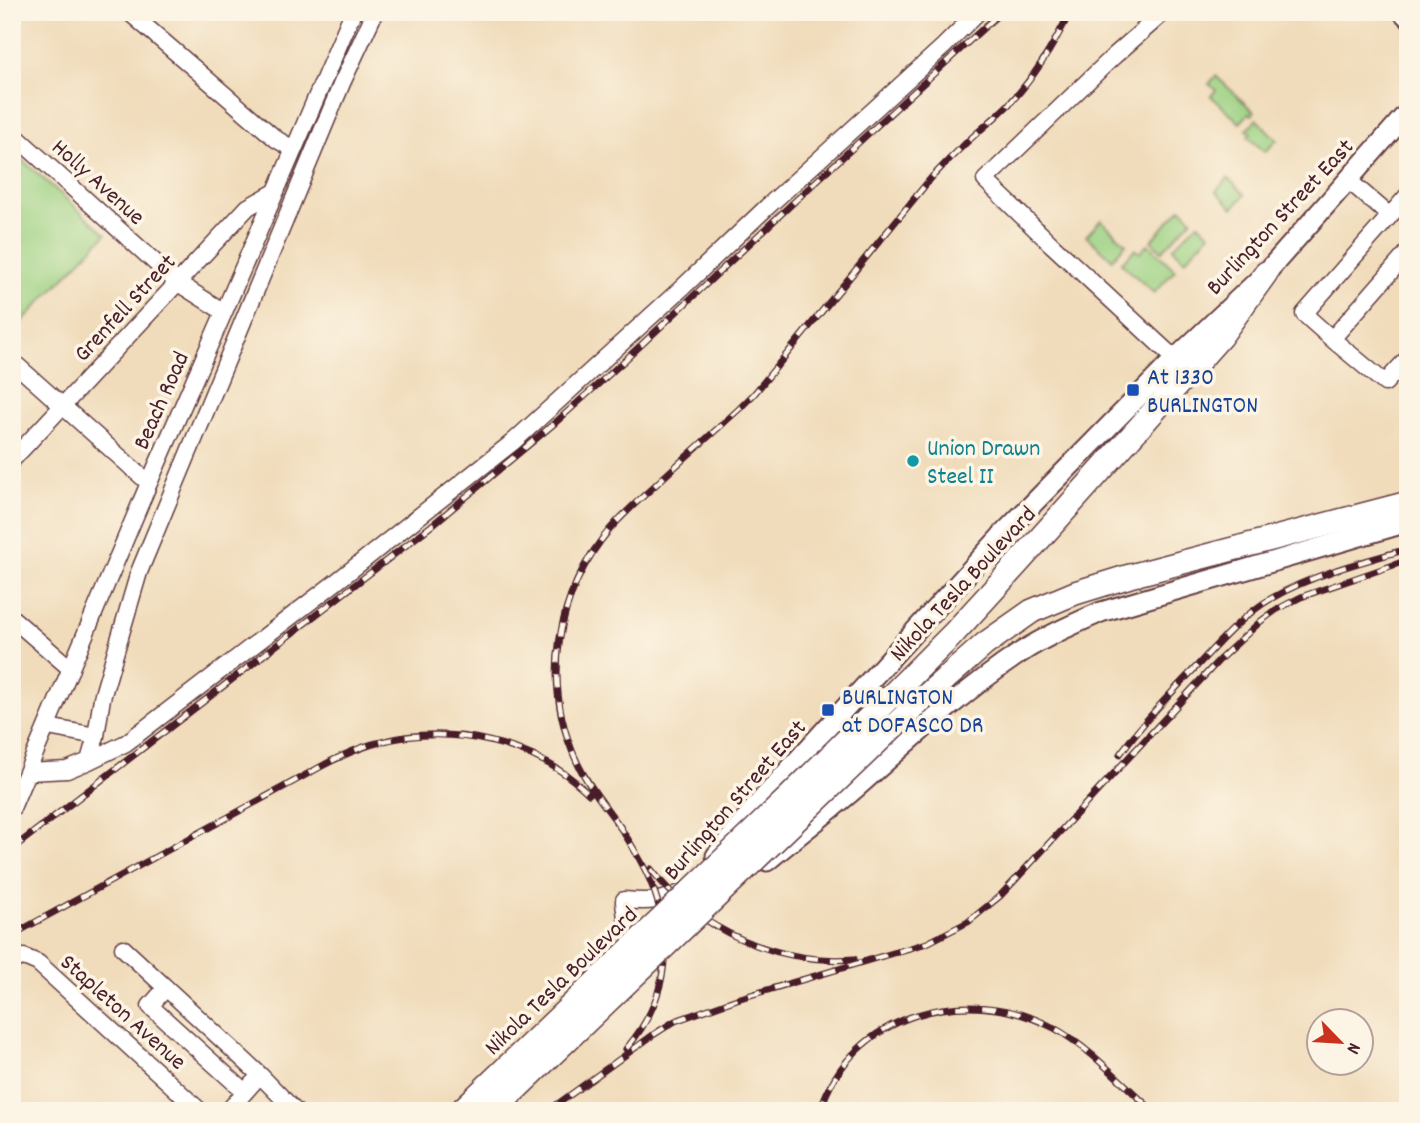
<svg xmlns="http://www.w3.org/2000/svg" width="1420" height="1123" viewBox="0 0 1420 1123" font-family="Dekko,sans-serif">
  <style>
    .green { fill: #9cd182; stroke: #737856; stroke-width: 2 }
    .lines { fill: none; stroke-linecap: round; stroke-linejoin: round }
    .minor-casing { stroke: #633b40; stroke-width: 19 }
    .major-casing { stroke: #633b40; stroke-width: 23 }
    .highway-casing { stroke: #633b40; stroke-width: 26 }
    .minor { stroke: #fff; stroke-width: 16 }
    .major { stroke: #fff; stroke-width: 19 }
    .highway { stroke: #fff; stroke-width: 23 }
    .rail-casing { stroke: #4a1f2b; stroke-width: 7 }
    .rail { stroke: #fcf5e5; stroke-width: 4.5; stroke-dasharray: 13; stroke-linecap: butt }
    .highway-bridge-casing { stroke: #633b40; stroke-width: 26; stroke-linecap: butt }
    .highway-bridge { stroke: #fff; stroke-width: 23 }
    .transit-dot { fill: #1a4fb4; stroke: #fcf5e5; stroke-width: 2.5 }
    .culture-dot { fill: #0f9aa8; stroke: #fcf5e5; stroke-width: 2.5 }
    .labels { text-anchor: middle; stroke-width: 7; stroke-linejoin: round; paint-order: stroke }
    .street-label { font-size: 24px; fill: #4a1f2b; stroke: #fcf5e5 }
    .transit-label { font-size: 24px; fill: #164399; stroke: #fcf5e5; text-anchor: start }
    .culture-label { font-size: 24px; fill: #0d838f; stroke: #fcf5e5; text-anchor: start }
  </style>
  <rect width="100%" height="100%" fill="#fcf5e5"/>
  <filter id="ink" filterUnits="userSpaceOnUse"><feTurbulence type="fractalNoise" baseFrequency=".0143" numOctaves="2"/><feDisplacementMap in="SourceGraphic" scale="14" xChannelSelector="R" yChannelSelector="G"/><feConvolveMatrix kernelMatrix="1 2 1 2 8 2 1 2 1" color-interpolation-filters="sRGB"/></filter>
  <filter id="wash" filterUnits="userSpaceOnUse"><feTurbulence type="fractalNoise" baseFrequency=".00686" numOctaves="4" result="noise"/><feDisplacementMap in="SourceGraphic" scale="28" xChannelSelector="R" yChannelSelector="G"/><feGaussianBlur stdDeviation="1.57" result="paint"/><feColorMatrix in="noise" values="0 0 0 0 0 0 0 0 0 0 0 0 0 0 0 0 0 1.4 0 .05"/><feComposite in="paint" operator="in"/></filter>
  <g filter="url(#wash)">
    <rect width="100%" height="100%" fill="#f0dbba"/>
    <path class="green" d="M 1216,76 L 1254,112 L 1252,115 L 1249,113 L 1240,123 L 1211,96 L 1216,90 L 1209,84 Z
      M 1256,119 L 1277,140 L 1265,152 L 1248,137 L 1251,133 L 1247,130 Z
      M 12,151 L 106,234 L 12,332 Z
      M 1228,178 L 1245,195 L 1233,208 L 1216,191 Z
      M 1181,208 L 1192,219 L 1162,251 L 1151,241 Z
      M 1101,220 L 1126,244 L 1112,259 L 1086,236 Z
      M 1198,223 L 1210,234 L 1185,260 L 1173,248 Z
      M 1148,244 L 1175,270 L 1154,293 L 1121,263 L 1135,249 L 1140,253 Z"/>
  </g>
  <g filter="url(#ink)">
    <g class="lines">
      <defs>
        <path id="minor" d="M 129,12 L 276,139 L 293,149
          M 375,12 L 342,83 L 139,572 L 102,698 L 96,736 L 89,761 L 126,743 L 336,582 L 513,442 L 684,286 L 767,207 L 944,46 L 978,12
          M 1164,12 L 1114,56 L 985,180 L 1051,244 L 1175,359
          M 12,133 L 178,283 L 224,312
          M 1348,180 L 1390,216
          M 1408,195 L 1304,314 L 1332,339 L 1408,252
          M 1332,339 L 1385,383 L 1408,358
          M 12,361 L 149,483
          M 12,460 L 248,207 L 275,192
          M 12,618 L 71,669
          M 48,727 L 96,736
          M 28,772 L 67,770 L 89,761
          M 12,808 L 149,483 L 224,312 L 353,12
          M 123,948 L 260,1075
          M 625,953 C 627,943 629,933 627,923 C 626,915 624,908 624,900 C 646,902 665,902 684,891
          M 12,960 L 24,957 L 38,963 L 200,1111
          M 166,988 L 150,1006 L 245,1092
          M 228,1111 L 260,1075 L 295,1111"/>
        <path id="major" d="M 1403,12 L 1408,17
          M 716,856 L 757,805 L 1005,532 L 1175,359 L 1266,273 L 1408,112
          M 767,861 C 797,836 828,812 858,786 C 910,740 962,692 1020,653 C 1046,636 1074,624 1101,612 L 1408,522"/>
        <path id="highway" d="M 902,685 L 953,634 L 1018,563 L 1221,336 L 1266,273
          M 919,702 L 985,644 L 1032,611 L 1075,593 L 1130,576 L 1408,503"/>
      </defs>
      <use href="#minor" class="minor-casing"/>
      <use href="#major" class="major-casing"/>
      <use href="#highway" class="highway-casing"/>
      <use href="#minor" class="minor"/>
      <use href="#major" class="major"/>
      <use href="#highway" class="highway"/>
      <defs>
        <path id="rail" d="M 1120,754 C 1143,722 1170,694 1197,666 C 1220,641 1243,615 1272,598 C 1314,574 1361,562 1408,549
          M 616,822 C 625,833 632,846 639,858 C 675,922 675,992 626,1049
          M 621,828 C 606,807 588,786 577,762 C 541,685 555,593 611,528 C 627,510 646,494 664,477 C 689,454 714,432 739,409 L 754,394 L 932,177 C 942,167 952,156 963,146 C 978,131 996,118 1011,102 C 1036,75 1054,45 1070,12
          M 12,849 L 431,526 L 556,422 L 624,361 L 811,186 L 1001,12
          M 651,869 C 697,930 778,965 854,959
          M 12,935 L 322,766 C 339,757 357,748 377,743 C 448,723 535,741 589,794
          M 548,1111 L 653,1035 L 675,1021 L 737,999 L 927,943 L 968,922 L 1000,896 L 1016,879 L 1220,659 L 1261,621 L 1276,610 L 1301,597 L 1408,560
          M 820,1111 C 851,1012 968,982 1054,1028 C 1089,1047 1123,1084 1153,1111"/>
      </defs>
      <use href="#rail" class="rail-casing"/>
      <use href="#rail" class="rail"/>
      <defs>
        <path id="highway-bridge" d="M 461,1111 L 789,797 L 902,685
          M 493,1111 L 919,702"/>
      </defs>
      <use href="#highway-bridge" class="highway-bridge-casing"/>
      <use href="#highway-bridge" class="highway-bridge"/>
    </g>
  </g>
  <g class="transit-dot">
    <rect x="1126" y="383" width="14" height="14" rx="3.5"/>
    <rect x="821" y="703" width="14" height="14" rx="3.5"/>
  </g>
  <circle class="culture-dot" cx="913" cy="461" r="7"/>
  <g class="labels">
    <g class="street-label">
      <text transform="translate(99 181) rotate(42)" y="8">Holly Avenue</text>
      <text transform="translate(1279 216) rotate(-47)" y="8">Burlington Street East</text>
      <text transform="translate(124 307) rotate(-47)" y="8">Grenfell Street</text>
      <text transform="translate(160 400) rotate(-66)" y="8">Beach Road</text>
      <text transform="translate(962 583) rotate(-47)" y="8">Nikola Tesla Boulevard</text>
      <text transform="translate(734 799) rotate(-49)" y="8">Burlington Street East</text>
      <text transform="translate(560 980) rotate(-44)" y="8">Nikola Tesla Boulevard</text>
      <text transform="translate(124 1011) rotate(42)" y="8">Stapleton Avenue</text>
    </g>
    <g class="transit-label">
      <text x="1147" y="384">At 1330<tspan x="1147" dy="28">BURLINGTON</tspan></text>
      <text x="842" y="704">BURLINGTON<tspan x="842" dy="28">at DOFASCO DR</tspan></text>
    </g>
    <g class="culture-label">
      <text x="927" y="455">Union Drawn<tspan x="927" dy="28">Steel II</tspan></text>
    </g>
  </g>
  <rect width="1420" height="1123" fill="none" stroke="#fcf5e5" stroke-width="42"/>
  <g transform="translate(1340 1042) rotate(115)"><circle r="33" fill="#fcf5e5" stroke="#b59f9b" stroke-width="2"/>
  <path d="M0-5L12 26L0 18L-12 26Z" fill="#c8321e"/>
  <text y="-10" font-size="19" font-weight="bold" text-anchor="middle" fill="#4a1f2b">N</text>
  </g>
</svg>
